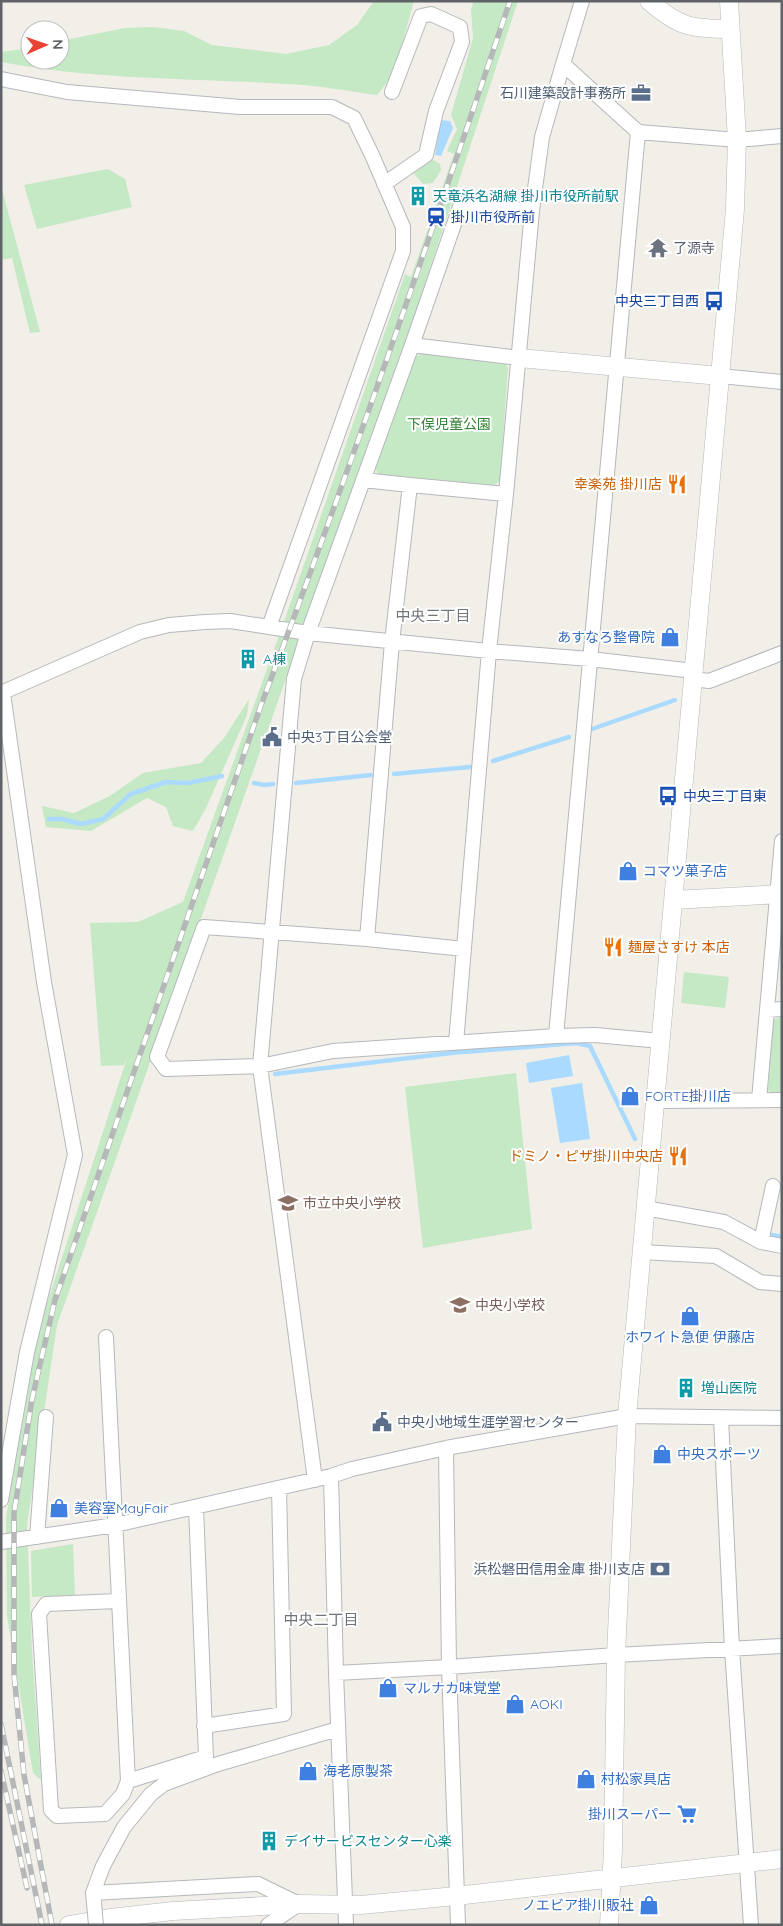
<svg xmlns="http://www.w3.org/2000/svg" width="783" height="1926" viewBox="0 0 783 1926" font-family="Quicksand,'Noto Sans JP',sans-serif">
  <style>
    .green { fill: #c5e8c5 }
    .water { fill: #aadaff }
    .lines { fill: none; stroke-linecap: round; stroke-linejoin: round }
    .stream { stroke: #aadaff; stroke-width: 4.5 }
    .minor-casing { stroke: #b5b8bc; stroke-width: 16 }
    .tertiary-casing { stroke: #b5b8bc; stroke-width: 19 }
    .minor { stroke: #fff; stroke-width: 14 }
    .tertiary { stroke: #fff; stroke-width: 18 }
    .rail-casing { stroke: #b6b7b8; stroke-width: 5.5 }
    .rail { stroke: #fff; stroke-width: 4; stroke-dasharray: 11; stroke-linecap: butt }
    .minor-bridge-casing { stroke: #b5b8bc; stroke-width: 16; stroke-linecap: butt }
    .minor-bridge { stroke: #fff; stroke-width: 14 }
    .labels { text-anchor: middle; stroke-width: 4; stroke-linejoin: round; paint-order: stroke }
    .service-label { font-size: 14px; fill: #4e5e75; stroke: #fff; text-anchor: end }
    .culture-label { font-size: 14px; fill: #0d838f; stroke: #fff; text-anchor: start }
    .transit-label { font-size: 14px; fill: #164399; stroke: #fff; text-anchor: start }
    .worship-label { font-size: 14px; fill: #5b616d; stroke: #fff; text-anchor: start }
    .park-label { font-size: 14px; fill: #348238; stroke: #fff }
    .food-label { font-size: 14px; fill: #c56008; stroke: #fff; text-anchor: end }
    .shop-label { font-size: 14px; fill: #366cbe; stroke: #fff; text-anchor: start }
    .education-label { font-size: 14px; fill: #785e54; stroke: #fff; text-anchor: start }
    .neighbourhood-label { font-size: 15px; fill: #70757a; stroke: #fff }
  </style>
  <rect width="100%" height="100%" fill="#f1efe8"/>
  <path class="green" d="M 374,1 L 414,1 L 394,73 L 377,95 C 347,91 316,85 286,84 C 191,78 95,80 1,62 L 1,52 L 30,48 L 30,60 L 60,60 L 60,41 L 125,28 L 153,27 L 184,31 L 212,45 L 286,54 L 329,45 L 357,25 Z
    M 474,1 L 518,1 L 414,317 L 57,1325 L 27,1525 L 32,1652 L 41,1780 L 33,1773 L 7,1616 L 6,1518 L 39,1328 L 128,1055 L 124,1065 L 101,1066 L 90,923 L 138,922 L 183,902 L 285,619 L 405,274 L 411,277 L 454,154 L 447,151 L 457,129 L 451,115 L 473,38 L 471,9 Z
    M 432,159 L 440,164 L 441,170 L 433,183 L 423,184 L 414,174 L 422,160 Z
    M 108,169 L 125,179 L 132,207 L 37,229 L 24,185 Z
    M 2,189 L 40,332 L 30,333 L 12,258 L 1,260 Z
    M 422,353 L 504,361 L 508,368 L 500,481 L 494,485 L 378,474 L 375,469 L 415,357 Z
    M 249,699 L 247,715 L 206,808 L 193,831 L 173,826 L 166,807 L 147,798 L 91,831 L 46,827 L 42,806 L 74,813 L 110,796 L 143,773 L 201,763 L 224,738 Z
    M 684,972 L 729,977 L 725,1008 L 681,1003 Z
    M 782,1017 L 782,1094 L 771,1094 L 768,1090 L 773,1020 Z
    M 516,1073 L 532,1229 L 423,1248 L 405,1087 Z
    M 73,1544 L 75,1595 L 32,1597 L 31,1551 Z"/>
  <path class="water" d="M 441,120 L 450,121 L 453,128 L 441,156 L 435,155 Z
    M 569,1055 L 573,1076 L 529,1083 L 526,1063 Z
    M 582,1083 L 590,1139 L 560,1143 L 551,1088 Z"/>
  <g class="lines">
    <path class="stream" d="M 592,729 L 675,700
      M 493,761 L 569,737
      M 394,774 L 470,767
      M 254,783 L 264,785 L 273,784
      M 296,783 L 371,775
      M 49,819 L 62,819 L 81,824 L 103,819 L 131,794 L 166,782 L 188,783 L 222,776
      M 275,1074 L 451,1053 L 576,1043 L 590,1046 L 635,1139
      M 772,1235 L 782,1237"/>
    <defs>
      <path id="minor" d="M 563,64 L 582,1
        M 1,79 L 67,92 L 240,107 L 332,107 L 354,118 L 372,155 L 403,227 L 403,251 L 269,627
        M 384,184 L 426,155 L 436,111 L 462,42 L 460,27 L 431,14 L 421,16 L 392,92
        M 412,345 L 461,204 L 532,211
        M 720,376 L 782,382
        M 363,480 L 410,485
        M 506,494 L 410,485 L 392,642 L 367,939 L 204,927 L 157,1057 L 166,1069 L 260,1066 L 333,1051 L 556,1036 L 595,1035 L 661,1041
        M 693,679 L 709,681 L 782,653
        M 1,693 L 140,632 L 169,625 L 205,622 L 230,621 L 308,633 L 489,651 L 590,659 L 694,671
        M 367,939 L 464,949
        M 767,1010 L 782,1009
        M 556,1036 L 638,132
        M 456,1043 L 489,651 L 506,494 L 532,211 L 542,137 L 563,64 L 638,132 L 725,139 L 749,139 L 782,136
        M 759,1100 L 782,841
        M 655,1101 L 782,1100
        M 645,1208 L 724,1222 L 761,1242 L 782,1246
        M 761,1242 L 773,1186
        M 641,1252 L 716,1256 L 760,1282 L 782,1284
        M 106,1337 L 128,1781 L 123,1794 L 105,1814 L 57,1816 L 51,1810 L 39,1614 L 46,1604 L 118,1601
        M 721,1418 L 732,1649 L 751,1925
        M 446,1448 L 449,1667 L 458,1925
        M 331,1476 L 336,1673 L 346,1925
        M 315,1480 L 260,1066 L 294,679 L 308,633 L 412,345 L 519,358
        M 1,1500 L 27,1352 L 75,1155 L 44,982 L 3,693
        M 37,1537 L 46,1417
        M 1,1542 L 115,1525 L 331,1476 L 352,1469 L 446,1448 L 627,1416 L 782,1418
        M 336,1673 L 449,1667 L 616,1655 L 782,1646
        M 204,1726 L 284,1714 L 279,1488
        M 128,1781 L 206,1757 L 196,1507
        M 93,1893 L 258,1884 L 299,1904 L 268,1925
        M 94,1903 L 93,1893 L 103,1866 L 124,1827 L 151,1794 L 164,1784 L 218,1764 L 338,1729"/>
      <path id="tertiary" d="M 649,1 C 679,27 691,29 730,29
        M 519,358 L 720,376
        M 674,900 L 782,894
        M 69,1925 L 110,1918 L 173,1911 L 299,1904 L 361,1905 L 456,1896 L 782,1859
        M 609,1925 L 613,1850 L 616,1655 L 627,1416 L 735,209 L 737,139 L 729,1"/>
    </defs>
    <use href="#minor" class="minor-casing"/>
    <use href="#tertiary" class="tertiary-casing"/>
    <use href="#minor" class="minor"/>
    <use href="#tertiary" class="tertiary"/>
    <defs>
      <path id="rail" d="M 1,1724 L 42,1925
        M 1,1771 L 27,1888
        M 52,1925 L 24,1775 L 14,1674 L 14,1513 L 32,1399 L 55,1300 L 260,708 C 348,475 430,238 510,1"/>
    </defs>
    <use href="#rail" class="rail-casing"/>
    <use href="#rail" class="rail"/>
    <defs>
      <path id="minor-bridge" d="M 94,1903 L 96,1925"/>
    </defs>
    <use href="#minor-bridge" class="minor-bridge-casing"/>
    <use href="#minor-bridge" class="minor-bridge"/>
  </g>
  <defs>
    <symbol id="office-bare" viewBox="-9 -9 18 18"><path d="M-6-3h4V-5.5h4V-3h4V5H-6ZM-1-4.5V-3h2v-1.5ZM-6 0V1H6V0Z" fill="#5c6f8a" stroke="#fff" stroke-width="2.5" paint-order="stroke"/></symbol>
    <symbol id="building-bare" viewBox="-9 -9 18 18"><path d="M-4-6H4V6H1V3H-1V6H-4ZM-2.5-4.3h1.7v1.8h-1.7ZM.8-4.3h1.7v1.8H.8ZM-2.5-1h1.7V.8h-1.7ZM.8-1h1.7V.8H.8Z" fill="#0f9aa8" stroke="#fff" stroke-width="2.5" paint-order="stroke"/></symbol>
    <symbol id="station-bare" viewBox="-9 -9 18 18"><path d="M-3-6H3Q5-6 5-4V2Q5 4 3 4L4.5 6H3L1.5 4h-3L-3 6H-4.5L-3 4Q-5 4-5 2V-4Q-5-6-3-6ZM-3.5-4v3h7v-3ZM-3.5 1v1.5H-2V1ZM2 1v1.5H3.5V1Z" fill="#1a4fb4" stroke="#fff" stroke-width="2.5" paint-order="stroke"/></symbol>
    <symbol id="temple-bare" viewBox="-9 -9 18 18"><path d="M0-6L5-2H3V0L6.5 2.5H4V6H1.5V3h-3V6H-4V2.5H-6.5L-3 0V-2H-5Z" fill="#6b7280" stroke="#fff" stroke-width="2.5" paint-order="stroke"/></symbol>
    <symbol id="bus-bare" viewBox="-9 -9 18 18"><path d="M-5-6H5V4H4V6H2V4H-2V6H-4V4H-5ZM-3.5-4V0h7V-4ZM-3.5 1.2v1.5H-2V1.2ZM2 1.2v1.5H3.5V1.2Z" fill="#1a4fb4" stroke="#fff" stroke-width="2.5" paint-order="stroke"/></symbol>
    <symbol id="restaurant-bare" viewBox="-9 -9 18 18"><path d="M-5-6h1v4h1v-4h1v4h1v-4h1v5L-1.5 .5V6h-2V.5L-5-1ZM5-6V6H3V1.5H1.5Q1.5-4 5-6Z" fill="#e8710a" stroke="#fff" stroke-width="2.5" paint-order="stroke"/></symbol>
    <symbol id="shop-bare" viewBox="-9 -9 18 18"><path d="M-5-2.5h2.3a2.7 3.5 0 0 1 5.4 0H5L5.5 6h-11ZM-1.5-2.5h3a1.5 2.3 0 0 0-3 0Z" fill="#3f7fe0" stroke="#fff" stroke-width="2.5" paint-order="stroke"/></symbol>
    <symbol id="civic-bare" viewBox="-9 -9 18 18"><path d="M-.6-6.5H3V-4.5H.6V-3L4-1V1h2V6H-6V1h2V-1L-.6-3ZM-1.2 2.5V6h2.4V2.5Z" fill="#5c6f8a" stroke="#fff" stroke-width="2.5" paint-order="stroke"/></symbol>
    <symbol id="school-bare" viewBox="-9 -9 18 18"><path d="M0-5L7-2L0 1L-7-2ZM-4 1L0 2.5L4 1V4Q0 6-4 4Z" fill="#8d6e63" stroke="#fff" stroke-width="2.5" paint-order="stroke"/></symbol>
    <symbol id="bank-bare" viewBox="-9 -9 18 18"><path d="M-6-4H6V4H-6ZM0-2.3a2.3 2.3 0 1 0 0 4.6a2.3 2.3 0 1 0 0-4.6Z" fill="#5c6f8a" stroke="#fff" stroke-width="2.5" paint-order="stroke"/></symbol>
    <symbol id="supermarket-bare" viewBox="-9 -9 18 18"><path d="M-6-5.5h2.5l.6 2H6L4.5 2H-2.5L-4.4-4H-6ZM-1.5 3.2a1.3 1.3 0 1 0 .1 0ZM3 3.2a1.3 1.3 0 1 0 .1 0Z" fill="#3f7fe0" stroke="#fff" stroke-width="2.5" paint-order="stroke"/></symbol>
  </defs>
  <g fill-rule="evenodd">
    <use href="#office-bare" x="627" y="79" width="28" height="28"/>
    <use href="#building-bare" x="404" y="182" width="28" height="28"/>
    <use href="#station-bare" x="422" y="203" width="28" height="28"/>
    <use href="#temple-bare" x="644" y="234" width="28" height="28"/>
    <use href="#bus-bare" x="700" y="287" width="28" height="28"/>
    <use href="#restaurant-bare" x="663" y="470" width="28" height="28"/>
    <use href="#shop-bare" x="656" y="623" width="28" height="28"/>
    <use href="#building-bare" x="234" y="645" width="28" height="28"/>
    <use href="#civic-bare" x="258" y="723" width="28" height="28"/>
    <use href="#bus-bare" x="654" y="782" width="28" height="28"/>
    <use href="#shop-bare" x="614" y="857" width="28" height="28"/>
    <use href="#restaurant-bare" x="599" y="933" width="28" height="28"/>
    <use href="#shop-bare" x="616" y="1082" width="28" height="28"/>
    <use href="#restaurant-bare" x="664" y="1142" width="28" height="28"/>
    <use href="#school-bare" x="274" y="1189" width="28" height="28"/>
    <use href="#school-bare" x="446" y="1291" width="28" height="28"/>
    <use href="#shop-bare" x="676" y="1302" width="28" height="28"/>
    <use href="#building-bare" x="672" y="1374" width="28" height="28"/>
    <use href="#civic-bare" x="368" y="1408" width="28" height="28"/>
    <use href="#shop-bare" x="648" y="1440" width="28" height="28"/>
    <use href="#shop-bare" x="45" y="1494" width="28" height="28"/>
    <use href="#bank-bare" x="646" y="1555" width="28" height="28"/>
    <use href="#shop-bare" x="374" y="1674" width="28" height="28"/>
    <use href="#shop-bare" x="501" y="1690" width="28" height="28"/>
    <use href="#shop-bare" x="294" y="1757" width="28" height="28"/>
    <use href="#shop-bare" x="572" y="1765" width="28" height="28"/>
    <use href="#supermarket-bare" x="673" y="1800" width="28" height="28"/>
    <use href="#building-bare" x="255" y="1827" width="28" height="28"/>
    <use href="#shop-bare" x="635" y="1891" width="28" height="28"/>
  </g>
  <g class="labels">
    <g class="service-label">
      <text x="626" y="98">石川建築設計事務所</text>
      <text x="287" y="742" text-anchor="start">中央3丁目公会堂</text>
      <text x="397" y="1427" text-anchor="start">中央小地域生涯学習センター</text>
      <text x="645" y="1574">浜松磐田信用金庫 掛川支店</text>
    </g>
    <g class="culture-label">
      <text x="433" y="201">天竜浜名湖線 掛川市役所前駅</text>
      <text x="263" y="664">A棟</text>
      <text x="701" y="1393">増山医院</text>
      <text x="284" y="1846">デイサービスセンター心楽</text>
    </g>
    <g class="transit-label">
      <text x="451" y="222">掛川市役所前</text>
      <text x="699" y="306" text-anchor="end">中央三丁目西</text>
      <text x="683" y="801">中央三丁目東</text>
    </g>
    <g class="worship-label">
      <text x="673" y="253">了源寺</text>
    </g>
    <g class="park-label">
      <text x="449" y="429">下俣児童公園</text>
    </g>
    <g class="food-label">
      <text x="662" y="489">幸楽苑 掛川店</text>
      <text x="628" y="952" text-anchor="start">麺屋さすけ 本店</text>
      <text x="663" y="1161">ドミノ・ピザ掛川中央店</text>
    </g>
    <g class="shop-label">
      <text x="655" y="642" text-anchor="end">あすなろ整骨院</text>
      <text x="643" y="876">コマツ菓子店</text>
      <text x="645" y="1101">FORTE掛川店</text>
      <text x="690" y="1342" text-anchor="middle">ホワイト急便 伊藤店</text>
      <text x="677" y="1459">中央スポーツ</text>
      <text x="74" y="1513">美容室MayFair</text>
      <text x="403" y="1693">マルナカ味覚堂</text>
      <text x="530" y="1709">AOKI</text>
      <text x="323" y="1776">海老原製茶</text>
      <text x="601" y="1784">村松家具店</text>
      <text x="672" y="1819" text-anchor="end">掛川スーパー</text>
      <text x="634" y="1910" text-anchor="end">ノエビア掛川販社</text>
    </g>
    <g class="education-label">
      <text x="303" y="1208">市立中央小学校</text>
      <text x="475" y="1310">中央小学校</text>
    </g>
    <g class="neighbourhood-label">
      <text x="433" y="621">中央三丁目</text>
      <text x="321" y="1625">中央二丁目</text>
    </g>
  </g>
  <rect width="783" height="1926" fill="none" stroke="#5f6368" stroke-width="5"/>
  <g transform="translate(45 45) rotate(88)"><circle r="24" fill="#ffffff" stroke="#bfc1c3"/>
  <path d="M0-4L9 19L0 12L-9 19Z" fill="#ea4335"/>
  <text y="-8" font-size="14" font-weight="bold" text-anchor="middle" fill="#5f6368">N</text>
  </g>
</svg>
